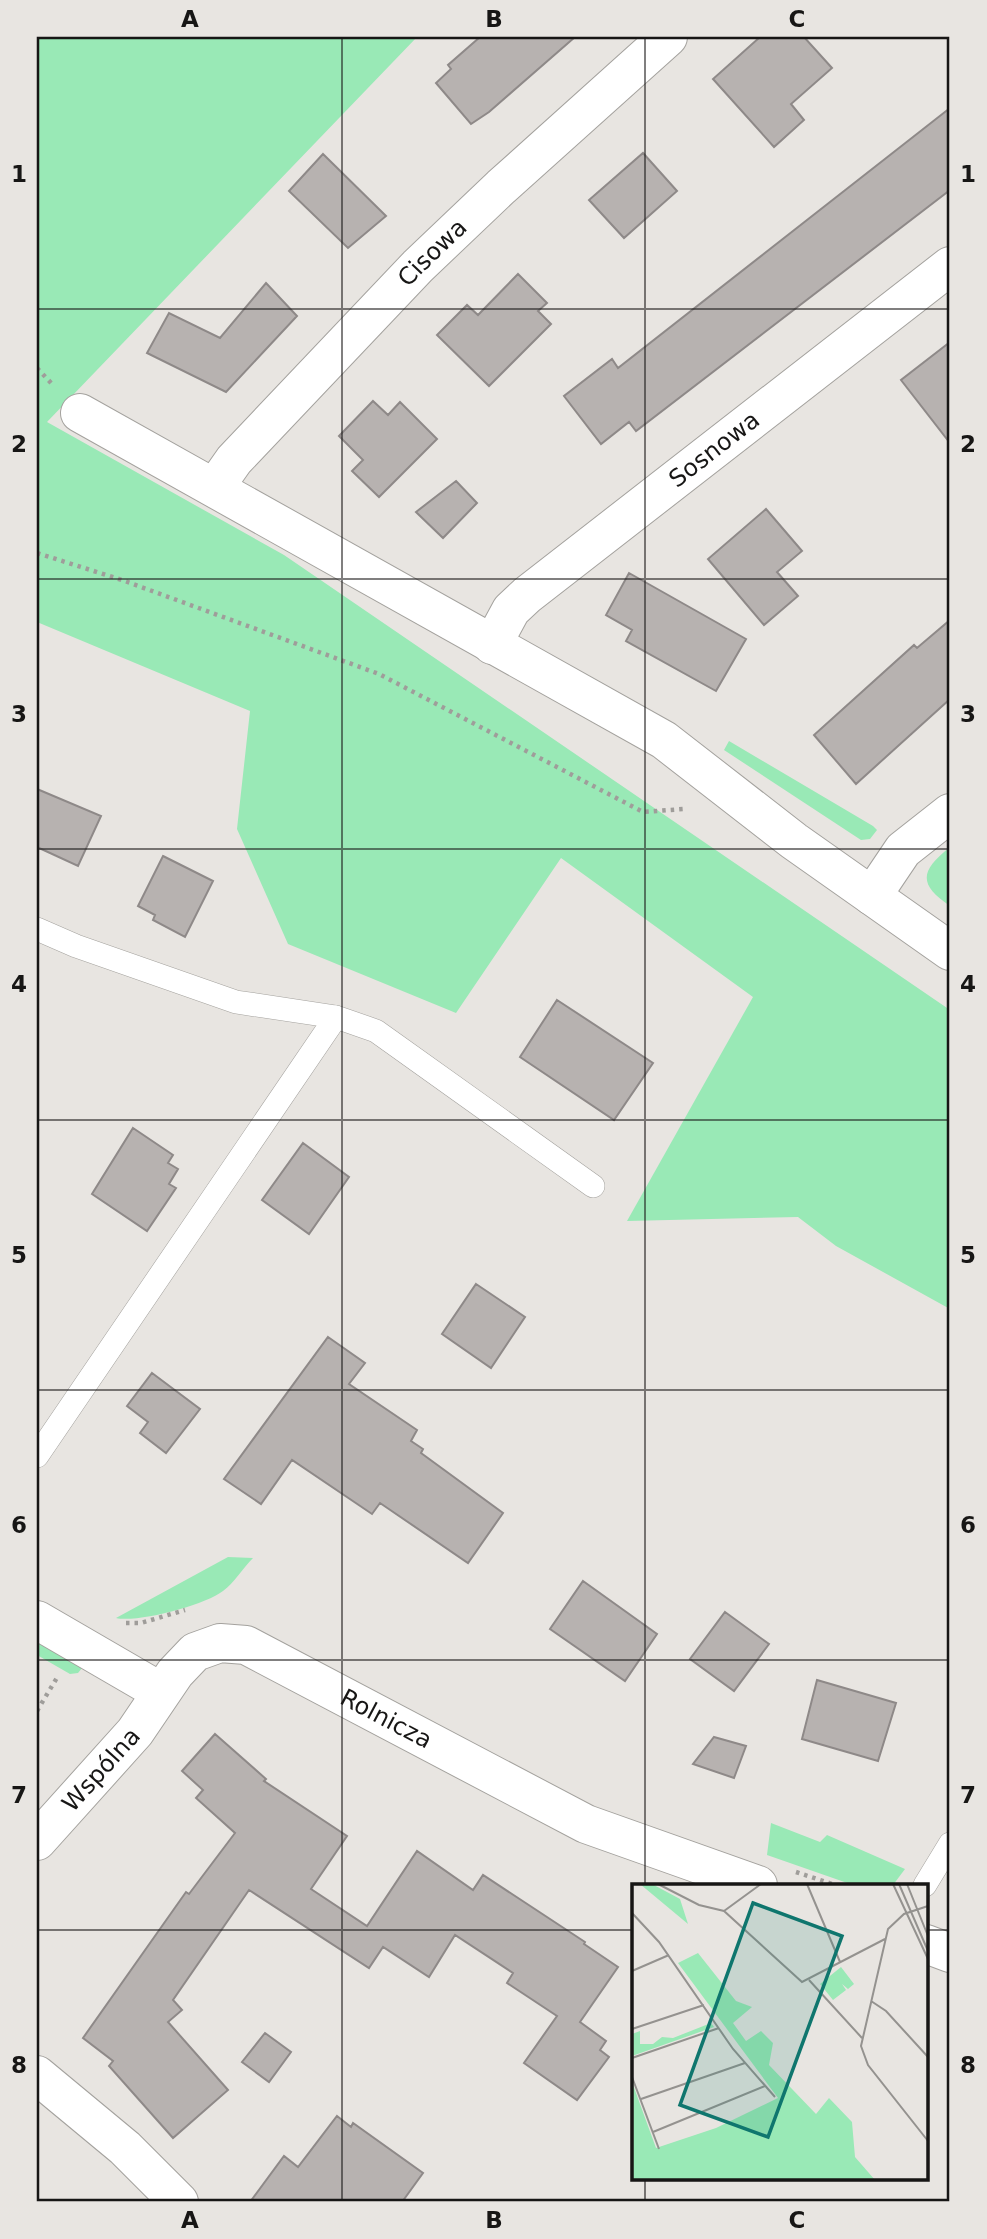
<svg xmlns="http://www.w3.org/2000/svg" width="987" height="2239" viewBox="0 0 987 2239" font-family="'DejaVu Sans',sans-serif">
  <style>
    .green { fill: #99e9b6 }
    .building { fill: #b7b2b0; stroke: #8e8988; stroke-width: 2 }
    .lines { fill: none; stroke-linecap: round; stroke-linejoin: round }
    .service-casing { stroke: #a4a29e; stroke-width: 24 }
    .minor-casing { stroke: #a4a29e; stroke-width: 40 }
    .path { stroke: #9f9d9a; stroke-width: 4.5; stroke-dasharray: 3.5 5; stroke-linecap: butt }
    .service { stroke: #fff; stroke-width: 23 }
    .minor { stroke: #fff; stroke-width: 38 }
    .grid { fill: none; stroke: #171615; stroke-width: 2; stroke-opacity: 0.55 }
    .labels { text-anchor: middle; stroke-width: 5; stroke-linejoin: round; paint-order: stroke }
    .street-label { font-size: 24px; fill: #171615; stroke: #e8e5e1 }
    .inset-road { fill: none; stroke: #94928f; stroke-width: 2 }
    .view { fill: #0f766e; fill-opacity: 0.15; stroke: #0f766e; stroke-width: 3.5 }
    .inset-edge { fill: none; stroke: #171615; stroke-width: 3.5 }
    .neatline { fill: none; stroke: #171615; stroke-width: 2.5 }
    .grid-label { font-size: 23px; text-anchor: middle; font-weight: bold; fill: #171615 }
  </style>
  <rect width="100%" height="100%" fill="#e8e5e1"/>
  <path class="green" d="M 37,37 L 417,37 L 47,422 L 284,555 L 950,1010 L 950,1309 L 836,1246 L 798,1217 L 627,1221 L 753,997 L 561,858 L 456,1013 L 288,944 L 237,829 L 250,711 L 37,622 Z
    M 729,741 L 873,826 L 877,830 L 870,839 L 861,840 L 724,750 Z
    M 950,847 L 950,906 C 918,884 920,871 950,847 Z
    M 228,1557 L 253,1558 C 243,1568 234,1583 223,1591 C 205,1605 138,1623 116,1618 Z
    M 37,1642 L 82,1668 L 78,1673 L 70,1674 L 37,1655 Z
    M 771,1823 L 820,1842 L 827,1835 L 905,1869 L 893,1885 L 853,1885 L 767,1855 Z"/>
  <path class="building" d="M 480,37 L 575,37 L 489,112 L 471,124 L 436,83 L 451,69 L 448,65 Z
    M 760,37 L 804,37 L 832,68 L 791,104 L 804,120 L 774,147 L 713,79 Z
    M 950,108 L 950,190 L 636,431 L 629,422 L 601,444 L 564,396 L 612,359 L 618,368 Z
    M 643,153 L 677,191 L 624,238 L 589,200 Z
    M 323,154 L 386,216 L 348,248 L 289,191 Z
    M 518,274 L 547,303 L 538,311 L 551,324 L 489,386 L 437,335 L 467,305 L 478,315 Z
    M 266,283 L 297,316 L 226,392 L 147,353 L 169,313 L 220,338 Z
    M 950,342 L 950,443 L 901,380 Z
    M 373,401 L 388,415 L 400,402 L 437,439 L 379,497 L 352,471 L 363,460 L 339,436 Z
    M 456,481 L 477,503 L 443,538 L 416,512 Z
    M 766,509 L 802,551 L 777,572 L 798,596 L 764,625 L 708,559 Z
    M 629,573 L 746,639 L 716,691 L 626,641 L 632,630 L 606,615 Z
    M 950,620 L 950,699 L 856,784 L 814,735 L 914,645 L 917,648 Z
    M 37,789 L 101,816 L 78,866 L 37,847 Z
    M 163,856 L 213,881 L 185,937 L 153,920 L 155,915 L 138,906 Z
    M 557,1000 L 653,1063 L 614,1120 L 520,1057 Z
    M 133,1128 L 173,1155 L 168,1163 L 178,1169 L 169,1184 L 176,1188 L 147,1231 L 92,1194 Z
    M 303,1143 L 349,1177 L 309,1234 L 262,1200 Z
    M 476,1284 L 525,1317 L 491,1368 L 442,1334 Z
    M 328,1337 L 365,1363 L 349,1384 L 417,1430 L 411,1441 L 423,1449 L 421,1453 L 503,1513 L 468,1563 L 380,1503 L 372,1514 L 292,1460 L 261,1504 L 224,1479 Z
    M 152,1373 L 200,1409 L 166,1453 L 140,1433 L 148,1422 L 127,1406 Z
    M 583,1581 L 657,1634 L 625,1681 L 550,1629 Z
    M 725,1612 L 769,1644 L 734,1691 L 690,1659 Z
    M 817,1680 L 896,1703 L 878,1761 L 802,1739 Z
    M 215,1734 L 266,1779 L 264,1781 L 347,1836 L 311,1889 L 367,1926 L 417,1851 L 473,1890 L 483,1875 L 585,1942 L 584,1944 L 618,1967 L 580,2022 L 606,2041 L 600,2050 L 609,2057 L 577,2100 L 524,2063 L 557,2016 L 507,1983 L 513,1973 L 455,1935 L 429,1977 L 383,1947 L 369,1968 L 249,1890 L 173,2000 L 182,2010 L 168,2022 L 228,2090 L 173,2138 L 109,2066 L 113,2061 L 83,2038 L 186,1892 L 189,1894 L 235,1833 L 196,1798 L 203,1790 L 182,1771 Z
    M 714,1737 L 746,1746 L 734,1778 L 693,1764 Z
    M 265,2033 L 291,2052 L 269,2082 L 242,2062 Z
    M 337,2116 L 351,2127 L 353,2123 L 423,2173 L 402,2202 L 250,2202 L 284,2156 L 298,2167 Z"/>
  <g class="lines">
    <defs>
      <path id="service" d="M 37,929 L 76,946 L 236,1002 L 336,1017 L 376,1031 L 593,1186
        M 37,1456 L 336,1017
        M 925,1885 L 950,1844"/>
      <g id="minor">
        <path d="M 80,413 L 664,740 L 794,841 L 950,951"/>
        <path id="s1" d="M 215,487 L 234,460 L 418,266 L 501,187 L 668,37"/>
        <path id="s2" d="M 492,645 L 511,610 L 527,595 L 950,266"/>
        <path d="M 872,896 L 903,850 L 950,813"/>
        <path d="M 37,1620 L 161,1692"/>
        <path id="s3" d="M 37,1841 L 135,1732 L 175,1673 L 195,1652 L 220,1643 L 246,1645 L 586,1824 L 758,1885"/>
        <path d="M 926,1944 L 950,1953"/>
        <path d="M 37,2075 L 125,2148 L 179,2202"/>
      </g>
    </defs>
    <use href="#service" class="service-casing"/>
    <use href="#minor" class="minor-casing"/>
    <path class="path" d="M 37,368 L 53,385
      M 37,553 L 122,580 L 379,674 L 643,812 L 683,809 L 683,807
      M 126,1623 L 141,1623 L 185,1610
      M 37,1711 L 58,1676
      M 796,1872 L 835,1885"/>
    <use href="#service" class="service"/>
    <use href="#minor" class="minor"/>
  </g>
  <path class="grid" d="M 342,37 L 342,2202M 645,37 L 645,1885M 37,309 L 950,309M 37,579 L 950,579M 37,849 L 950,849M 37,1120 L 950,1120M 37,1390 L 950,1390M 37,1660 L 950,1660M 37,1930 L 634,1930M 926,1930 L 950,1930M 645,2178 L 645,2202"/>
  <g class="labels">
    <g class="street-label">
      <text dy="8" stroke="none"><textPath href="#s1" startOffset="320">Cisowa</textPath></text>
      <text dy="8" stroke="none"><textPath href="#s2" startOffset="299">Sosnowa</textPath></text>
      <text dy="8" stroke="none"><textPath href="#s3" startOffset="458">Rolnicza</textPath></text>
      <text dy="8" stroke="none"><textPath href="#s3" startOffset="96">Wspólna</textPath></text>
    </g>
  </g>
  <g transform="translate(632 1884)">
    <rect width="296" height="296" fill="#e8e5e1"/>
    <path d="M 8,0 L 20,0 L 48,15 L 56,40 ZM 66,69 L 104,117 L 120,123 L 101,139 L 114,157 L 129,147 L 141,159 L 137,181 L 184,230 L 197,214 L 220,238 L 223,273 L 243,296 L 0,296 L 0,198 L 24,264 L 84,244 L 146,214 L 46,79 ZM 209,83 L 222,100 L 216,105 L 210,100 L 214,106 L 201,116 L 188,100 ZM 79,139 L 82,143 L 0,172 L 0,150 L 8,147 L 8,160 L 21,160 L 30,153 L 41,154 Z" fill="#99e9b6"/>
    <path class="inset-road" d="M 26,0 L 67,21 L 92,27 L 170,98 L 253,55M 175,0 L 208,78M 261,0 L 296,75M 267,0 L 296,67M 275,0 L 296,52M 296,22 L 272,30 L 256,45 L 229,162 L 236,181 L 296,257M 92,27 L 129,0M 0,29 L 27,58 L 101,165 L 143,213M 0,87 L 37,71M 177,96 L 230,154M 239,117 L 254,127 L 296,173M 0,145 L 72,121M 0,174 L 87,144M 0,193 L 27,265M 9,215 L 113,179M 21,248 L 133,202"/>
    <path class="view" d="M 121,19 L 210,52 L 136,253 L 48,221 Z"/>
    <rect width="296" height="296" class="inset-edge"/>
  </g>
  <rect width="987" height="2239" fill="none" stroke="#e8e5e1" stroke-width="77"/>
  <rect x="38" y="38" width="910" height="2162" class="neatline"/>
  <g class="grid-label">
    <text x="190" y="27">A</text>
    <text x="494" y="27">B</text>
    <text x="797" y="27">C</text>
    <text x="19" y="182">1</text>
    <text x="968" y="182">1</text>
    <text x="19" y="452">2</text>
    <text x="968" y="452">2</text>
    <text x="19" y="722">3</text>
    <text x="968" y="722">3</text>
    <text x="19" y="992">4</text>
    <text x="968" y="992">4</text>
    <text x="19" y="1263">5</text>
    <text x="968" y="1263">5</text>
    <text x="19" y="1533">6</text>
    <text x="968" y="1533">6</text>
    <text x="19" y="1803">7</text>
    <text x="968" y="1803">7</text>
    <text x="19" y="2073">8</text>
    <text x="968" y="2073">8</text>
    <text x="190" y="2228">A</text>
    <text x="494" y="2228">B</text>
    <text x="797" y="2228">C</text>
  </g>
</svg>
